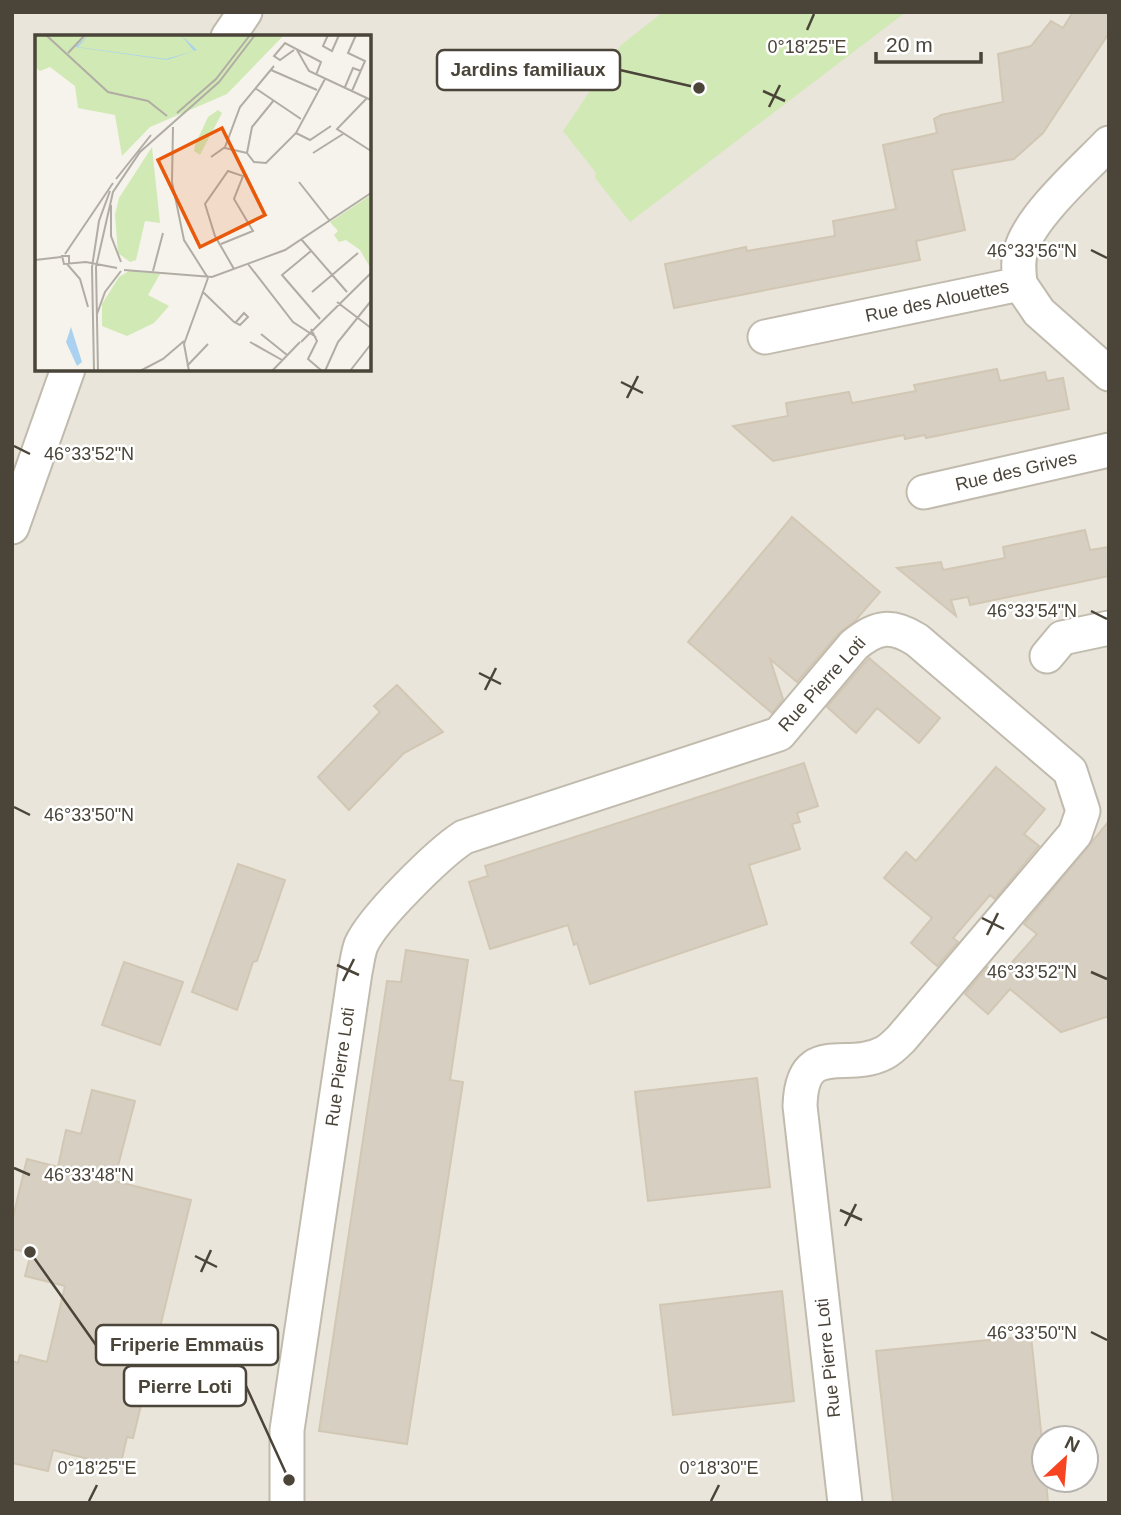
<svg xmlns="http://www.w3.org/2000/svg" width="1121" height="1515" viewBox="0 0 1121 1515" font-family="Helvetica,sans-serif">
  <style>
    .residential { fill: #e9e5da; fill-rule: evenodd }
    .green { fill: #d1e9b5 }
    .building { fill: #d7cfc1; stroke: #d2c7b4; stroke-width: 2 }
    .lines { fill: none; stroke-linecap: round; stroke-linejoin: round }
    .minor-casing { stroke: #c1bbae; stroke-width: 37 }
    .minor { stroke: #fff; stroke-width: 33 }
    .ticks { fill: none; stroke: #4a4439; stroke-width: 2.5 }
    .labels { text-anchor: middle; stroke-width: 5; stroke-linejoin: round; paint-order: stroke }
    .street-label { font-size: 18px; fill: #4a4439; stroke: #fff }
    .inset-road { fill: none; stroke: #b1ada4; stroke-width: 2 }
    .view { fill: #e8590c; fill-opacity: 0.15; stroke: #e8590c; stroke-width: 3.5 }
    .inset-edge { fill: none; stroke: #4a4439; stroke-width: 3.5 }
    .ticks-label { font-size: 18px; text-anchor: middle; fill: #4a4439; stroke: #fff; stroke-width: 5; stroke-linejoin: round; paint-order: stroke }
    .leader { fill: none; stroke: #4a4439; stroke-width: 2.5 }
    .callout-dot { fill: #4a4439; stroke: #fff; stroke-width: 2.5 }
    .callout { fill: #fff; stroke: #4a4439; stroke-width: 2.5 }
    .callout-label { font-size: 19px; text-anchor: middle; font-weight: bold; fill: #4a4439 }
  </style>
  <rect width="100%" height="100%" fill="#f5f3eb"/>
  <path class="residential" d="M 12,12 L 1109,12 L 1109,1503 L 12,1503 ZM 37,37 L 369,37 L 369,369 L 37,369 ZM 1044,1438 L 1086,1438 L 1086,1480 L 1044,1480 Z"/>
  <path class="green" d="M 663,12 L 906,12 L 630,222 L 595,178 L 596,173 L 563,131 L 621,45 Z"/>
  <path class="building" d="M 1073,12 L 1109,12 L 1109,33 L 1043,133 L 1014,159 L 952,170 L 965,230 L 916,241 L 920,260 L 674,308 L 665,264 L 746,247 L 747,251 L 835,236 L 833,221 L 896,209 L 883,145 L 937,133 L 934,119 L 941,115 L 1003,102 L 998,54 L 1031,46 L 1051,21 L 1063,28 Z
    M 997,369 L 1000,381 L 1045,372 L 1047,381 L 1063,378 L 1069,409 L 926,438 L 925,435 L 905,439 L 904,435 L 773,461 L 733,426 L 788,416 L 786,403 L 849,392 L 852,403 L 916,391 L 914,385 Z
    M 792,517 L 880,592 L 855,621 L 839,633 L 797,682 L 770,659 L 783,699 L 772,713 L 688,642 Z
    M 1085,530 L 1090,550 L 1109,547 L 1109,576 L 970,605 L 968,597 L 951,600 L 956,616 L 897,568 L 941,562 L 943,570 L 1005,558 L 1003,547 Z
    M 869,658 L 940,718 L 919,743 L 877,708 L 856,733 L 827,707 Z
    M 397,685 L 443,732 L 404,753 L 349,810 L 318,777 L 380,712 L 374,706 Z
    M 804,763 L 818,806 L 797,813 L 800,822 L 792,824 L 800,849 L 749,865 L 767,924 L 590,984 L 577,943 L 574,945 L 568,925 L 490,949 L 469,882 L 488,876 L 485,866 Z
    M 996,767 L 1045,809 L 1024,834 L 1039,846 L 995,899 L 990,895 L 953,938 L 958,942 L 937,966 L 911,943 L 932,918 L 884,878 L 906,852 L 916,861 Z
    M 1109,821 L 1109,1016 L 1061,1032 L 1010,989 L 988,1014 L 965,994 L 987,967 L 999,977 L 1037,934 L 1024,924 Z
    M 238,864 L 285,880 L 257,961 L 253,962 L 237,1010 L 192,992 Z
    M 406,950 L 468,960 L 450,1080 L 463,1082 L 407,1444 L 319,1431 L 387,981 L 401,982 Z
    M 124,962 L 183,982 L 160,1045 L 102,1025 Z
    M 757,1078 L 770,1187 L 648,1201 L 635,1092 Z
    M 92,1090 L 135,1101 L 114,1181 L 191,1200 L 133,1438 L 127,1437 L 120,1467 L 53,1450 L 48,1471 L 12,1463 L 12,1361 L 18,1363 L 20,1355 L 47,1362 L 65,1286 L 25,1276 L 31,1253 L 12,1249 L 12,1221 L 27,1159 L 58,1167 L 66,1130 L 81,1134 Z
    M 782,1291 L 794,1401 L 673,1415 L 660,1305 Z
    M 1031,1336 L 1044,1460 L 1044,1480 L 1046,1480 L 1048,1503 L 893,1503 L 876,1351 Z"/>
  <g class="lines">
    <defs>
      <path id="minor" d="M 228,37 L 245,12
        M 1020,284 L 1039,312 L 1109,374
        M 765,337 L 1020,284 C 1019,272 1017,260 1022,247 C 1033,214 1084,169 1109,143
        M 924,492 L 1109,450
        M 12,527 L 68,369
        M 1047,656 L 1062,638 L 1109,628
        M 287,1503 L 287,1430 L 355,972 C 357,963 358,953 361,945 C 373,918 439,853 464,837 L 779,734 L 854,645 C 877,626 892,624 917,640 L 1070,771 L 1083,811 L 1075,834 L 901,1039 C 896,1044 890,1050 884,1053 C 846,1073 802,1038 800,1106 L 845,1503"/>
    </defs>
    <use href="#minor" class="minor-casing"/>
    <use href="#minor" class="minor"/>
  </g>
  <path class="ticks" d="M 807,30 L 814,14M 763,91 L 785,101M 769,107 L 780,85M 1091,250 L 1107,258M 621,382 L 643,393M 627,398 L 638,376M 14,446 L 30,454M 1091,611 L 1107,619M 479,673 L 501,684M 485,690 L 496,668M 14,807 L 30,815M 982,918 L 1004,929M 987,935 L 998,913M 337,965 L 359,975M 1091,972 L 1107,979M 343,981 L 354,959M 14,1168 L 30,1175M 840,1210 L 862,1220M 845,1226 L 856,1204M 195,1256 L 217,1267M 201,1272 L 211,1250M 1091,1332 L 1107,1340M 89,1501 L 97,1485M 711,1501 L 719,1485"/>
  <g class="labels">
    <g class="street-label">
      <text transform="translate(937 301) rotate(-12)" y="6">Rue des Alouettes</text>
      <text transform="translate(1016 471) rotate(-13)" y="6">Rue des Grives</text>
      <text transform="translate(822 684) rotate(-48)" y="6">Rue Pierre Loti</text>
      <text transform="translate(340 1067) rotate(-82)" y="6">Rue Pierre Loti</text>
      <text transform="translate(828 1358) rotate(-96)" y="6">Rue Pierre Loti</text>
    </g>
  </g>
  <g transform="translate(35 35)">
    <rect width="336" height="336" fill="#f5f3eb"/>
    <path d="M 0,0 L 249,0 L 192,59 L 115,92 L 87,121 L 80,80 L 43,73 L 40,51 L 15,32 L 5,36 L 0,32 ZM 183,75 L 187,78 L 165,120 L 159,116 L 160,110 L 173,82 ZM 117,112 L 125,188 L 110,186 L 101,225 L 95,227 L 83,218 L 80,180 L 84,163 ZM 336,160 L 336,234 L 325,215 L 311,205 L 304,207 L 299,200 L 303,196 L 295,187 ZM 94,236 L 125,239 L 113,260 L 134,271 L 119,288 L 92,301 L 67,291 L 67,269 L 84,242 Z" fill="#d1e9b5"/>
    <path d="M 54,0 L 43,12 L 131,24 L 159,16 L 146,0 L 162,15 L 207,0 L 132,25 L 40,12 ZM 36,292 L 47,327 L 42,331 L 31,307 Z" fill="#aad2f0"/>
    <path class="inset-road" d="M 11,0 L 73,57 L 113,66 L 132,81M 293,0 L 288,11 L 297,16 L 304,0M 259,15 L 245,25 L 239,21 L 250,8 L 286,27 L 281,40M 262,15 L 274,36 L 336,65M 33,18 L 50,0M 236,35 L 282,55M 310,52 L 318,33 L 326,36M 220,53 L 266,84M 317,56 L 330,26 L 313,18 L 321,0M 332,63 L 302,94 L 336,116M 239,65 L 217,92 L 212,118 L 219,127 L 231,128 L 261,98 L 290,44M 142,78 L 181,44 L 215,0M 138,92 L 137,147 L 149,205 L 173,243M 261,98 L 275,105 L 296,91M 190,113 L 212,118M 278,118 L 308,99M 176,122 L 190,112 L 205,72 L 239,31M 81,144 L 116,100M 264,147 L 294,185M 76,170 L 76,201 L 86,227M 266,204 L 312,257M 186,209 L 218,196 L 199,164 L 208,141 L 193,136 L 170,169 L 180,201 L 199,234M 276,216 L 247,240 L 285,284M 30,219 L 78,148M 0,225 L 26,222M 34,228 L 34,221 L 27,221 L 29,229 L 51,227 L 82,233M 32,229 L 45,244 L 53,272M 213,229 L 258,287 L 281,302M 89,235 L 177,242 L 250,215 L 336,158M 118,236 L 128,198M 168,257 L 199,287 L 205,290 L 213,282 L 209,278 L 201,287M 277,257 L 323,218M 302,267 L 336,293M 62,279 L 70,257 L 86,236M 276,294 L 282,306 L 273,324 L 287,336M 226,299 L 252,320M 215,307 L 247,325M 266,307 L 336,238M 152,331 L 173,309M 59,336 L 57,232 L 64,186 L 75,156M 63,336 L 61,232 L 78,157 L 105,117 L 184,47 L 220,0M 105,336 L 128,324 L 149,306M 154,336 L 149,309 L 173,243M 237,336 L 265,307M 290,336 L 303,307 L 336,266M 315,336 L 336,309"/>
    <path class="view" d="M 187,93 L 230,180 L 165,212 L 123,125 Z"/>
    <rect width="336" height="336" class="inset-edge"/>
  </g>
  <g class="ticks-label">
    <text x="807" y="53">0°18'25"E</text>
    <text x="1032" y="257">46°33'56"N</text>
    <text x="89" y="460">46°33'52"N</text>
    <text x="1032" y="617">46°33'54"N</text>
    <text x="89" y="821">46°33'50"N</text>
    <text x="1032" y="978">46°33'52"N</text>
    <text x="89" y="1181">46°33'48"N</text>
    <text x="1032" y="1339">46°33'50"N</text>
    <text x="97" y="1474">0°18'25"E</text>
    <text x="719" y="1474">0°18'30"E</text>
  </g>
  <path class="leader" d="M699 88L620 70M30 1252L96 1345M289 1480L246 1386"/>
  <g class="callout-dot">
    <circle cx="699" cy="88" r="7"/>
    <circle cx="30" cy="1252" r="7"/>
    <circle cx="289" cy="1480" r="7"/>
  </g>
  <g class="callout">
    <rect x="437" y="50" width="183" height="40" rx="7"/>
    <rect x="96" y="1325" width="182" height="40" rx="7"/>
    <rect x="124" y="1366" width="122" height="40" rx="7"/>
  </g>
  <g class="callout-label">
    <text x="528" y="76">Jardins familiaux</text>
    <text x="187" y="1351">Friperie Emmaüs</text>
    <text x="185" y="1393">Pierre Loti</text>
  </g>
  <rect width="1121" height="1515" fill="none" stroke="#4a4439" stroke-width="28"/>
  <g transform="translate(1065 1459) rotate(26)"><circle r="33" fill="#ffffff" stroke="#b7b4b0" stroke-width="2"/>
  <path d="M0-5L12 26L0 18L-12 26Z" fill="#f74521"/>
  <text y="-10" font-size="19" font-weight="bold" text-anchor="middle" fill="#4a4439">N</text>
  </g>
  <path d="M876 52v10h105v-10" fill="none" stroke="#4a4439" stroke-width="3.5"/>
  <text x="886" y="52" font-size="21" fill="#4a4439" stroke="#ffffff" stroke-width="5" paint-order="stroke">20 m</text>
</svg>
